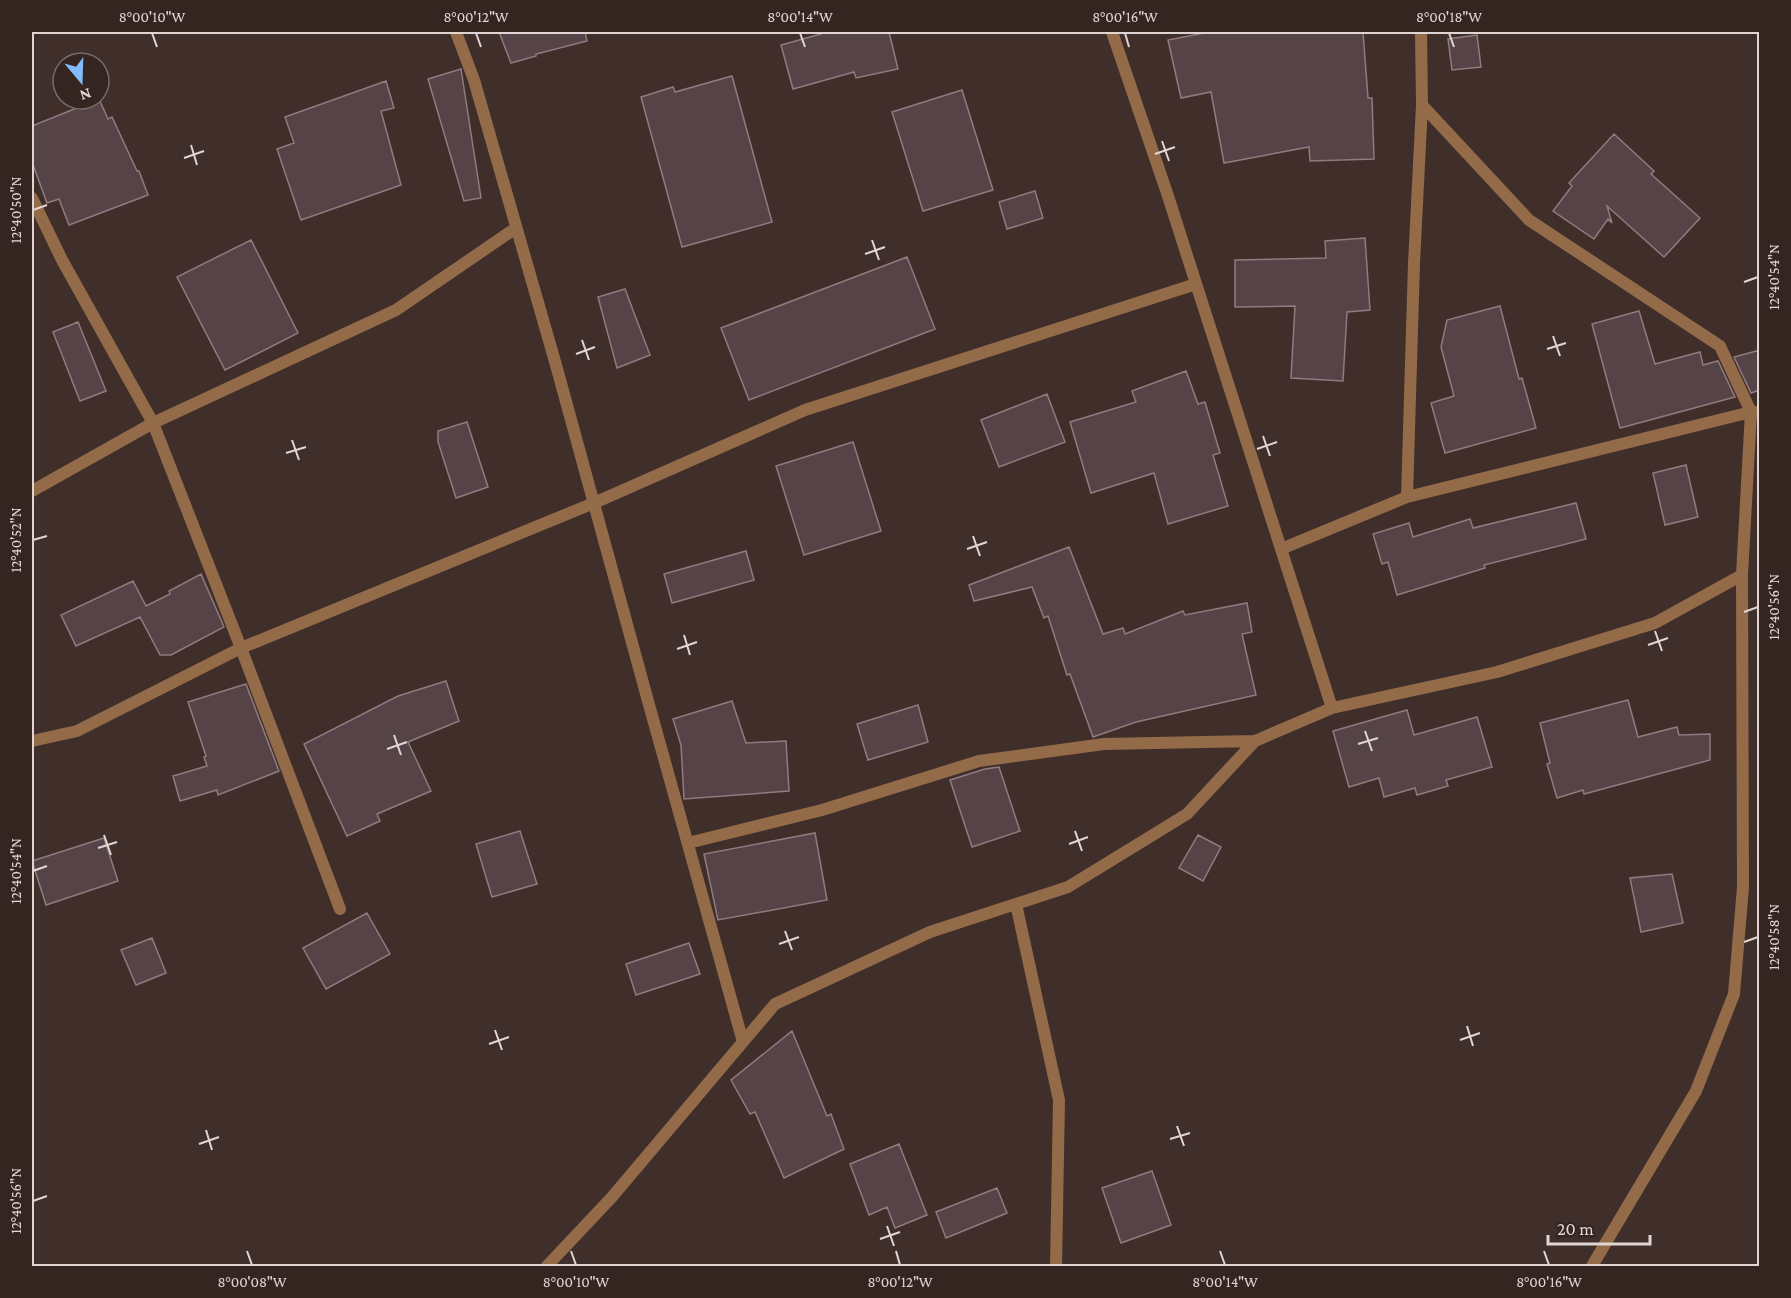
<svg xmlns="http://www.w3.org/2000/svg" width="1791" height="1298" viewBox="0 0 1791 1298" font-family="'Crimson Pro',serif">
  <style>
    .building { fill: #564347; stroke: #907b7f; stroke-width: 1.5 }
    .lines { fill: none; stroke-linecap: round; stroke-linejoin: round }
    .street { stroke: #936b48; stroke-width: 12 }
    .ticks { fill: none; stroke: #e1d5d3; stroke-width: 2 }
    .neatline { fill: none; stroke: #e1d5d3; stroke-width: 2 }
    .ticks-label { font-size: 15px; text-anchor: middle; fill: #e1d5d3 }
  </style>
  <rect width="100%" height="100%" fill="#402e2b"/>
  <path class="building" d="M 499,32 L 585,32 L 587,41 L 536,54 L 536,56 L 511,63 Z
    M 828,32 L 889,32 L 898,69 L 856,78 L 854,72 L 793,89 L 781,45 Z
    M 1209,32 L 1363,32 L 1368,98 L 1372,98 L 1374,159 L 1310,161 L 1309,147 L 1224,163 L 1211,92 L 1181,98 L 1168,40 Z
    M 1477,35 L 1481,67 L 1452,70 L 1448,39 Z
    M 461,69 L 481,198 L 464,201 L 428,79 Z
    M 732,76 L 772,222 L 682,247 L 641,97 L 673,87 L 675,92 Z
    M 386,81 L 394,108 L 381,111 L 401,185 L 301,220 L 277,149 L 294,143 L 285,117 Z
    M 962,90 L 993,190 L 923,211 L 892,112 Z
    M 99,99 L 108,119 L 112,117 L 137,171 L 139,171 L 148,195 L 69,225 L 59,199 L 47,203 L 32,162 L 32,126 Z
    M 1614,134 L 1654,171 L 1651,174 L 1700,218 L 1664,257 L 1607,206 L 1612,223 L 1608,219 L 1594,239 L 1553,211 L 1572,186 L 1569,183 Z
    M 1035,191 L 1043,218 L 1007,229 L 999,202 Z
    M 1365,238 L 1370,310 L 1347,312 L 1343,381 L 1291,378 L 1295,306 L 1235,307 L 1235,260 L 1326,258 L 1325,241 Z
    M 251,240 L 298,333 L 225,370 L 177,277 Z
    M 907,257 L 935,329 L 749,400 L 721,328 Z
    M 625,289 L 650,355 L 617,368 L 598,297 Z
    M 1500,306 L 1519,379 L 1522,378 L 1536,428 L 1445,453 L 1431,403 L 1454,396 L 1441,347 L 1447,320 Z
    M 1639,311 L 1655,364 L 1700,352 L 1703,365 L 1718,361 L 1735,397 L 1620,428 L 1592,324 Z
    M 78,322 L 106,391 L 80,401 L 53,332 Z
    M 1760,350 L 1760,390 L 1751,393 L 1734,357 Z
    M 1186,371 L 1198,404 L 1205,402 L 1220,453 L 1213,455 L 1228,506 L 1168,524 L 1154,473 L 1091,493 L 1070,422 L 1136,402 L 1132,391 Z
    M 1047,394 L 1065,442 L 999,467 L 981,420 Z
    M 467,422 L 488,487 L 456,498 L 438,442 L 438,431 Z
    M 853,442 L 881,531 L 804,555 L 776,466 Z
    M 1686,465 L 1698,517 L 1665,525 L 1653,473 Z
    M 1576,503 L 1586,539 L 1484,565 L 1485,568 L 1397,595 L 1388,562 L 1382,564 L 1373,534 L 1409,523 L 1413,537 L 1470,519 L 1473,528 Z
    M 1069,547 L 1103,634 L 1123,628 L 1125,634 L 1183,611 L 1185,615 L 1247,603 L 1252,632 L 1242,634 L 1256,695 L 1136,722 L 1093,737 L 1070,674 L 1067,675 L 1048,616 L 1044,618 L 1032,587 L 974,601 L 969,585 Z
    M 746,551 L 754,580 L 672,603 L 664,574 Z
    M 201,574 L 224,627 L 171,655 L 160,655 L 140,617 L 76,646 L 61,615 L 133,581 L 146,606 L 170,594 L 169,591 Z
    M 446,681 L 459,721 L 408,742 L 431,791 L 377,814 L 380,821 L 347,836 L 304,744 L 398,696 Z
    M 246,684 L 279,771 L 218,795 L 217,790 L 180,801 L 173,776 L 207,766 L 204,757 L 206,756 L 188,702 Z
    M 1628,700 L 1638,737 L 1677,727 L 1679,735 L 1710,734 L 1710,760 L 1584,794 L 1583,790 L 1557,798 L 1547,764 L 1550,763 L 1540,723 Z
    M 732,701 L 746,743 L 786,741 L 789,791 L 684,799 L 681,745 L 673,719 Z
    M 918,705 L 928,742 L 868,760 L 857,724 Z
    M 1407,710 L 1414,735 L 1477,717 L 1492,767 L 1446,780 L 1448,786 L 1417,795 L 1415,788 L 1384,797 L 1379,778 L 1349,787 L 1333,731 Z
    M 999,767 L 1020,831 L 972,847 L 950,780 L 985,769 Z
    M 520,831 L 537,884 L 492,897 L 476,844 Z
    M 815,833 L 827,900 L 718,920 L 704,854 Z
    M 1198,835 L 1221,847 L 1203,881 L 1179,868 Z
    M 104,838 L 118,881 L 46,905 L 32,861 Z
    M 1672,874 L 1683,923 L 1641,932 L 1630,878 Z
    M 367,913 L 390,954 L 326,989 L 303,948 Z
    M 152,938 L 166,973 L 136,985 L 121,950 Z
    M 689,943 L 700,974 L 636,995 L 626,964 Z
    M 792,1031 L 827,1116 L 831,1114 L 844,1149 L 784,1178 L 755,1112 L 750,1114 L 731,1080 Z
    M 899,1144 L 927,1215 L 895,1228 L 887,1207 L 869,1215 L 850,1164 Z
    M 1152,1171 L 1171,1225 L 1121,1243 L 1102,1188 Z
    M 997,1188 L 1007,1213 L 946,1238 L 936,1212 Z"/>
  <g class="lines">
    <path class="street" d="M 456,32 L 474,80 L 556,365 L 648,701 L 743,1042
      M 1112,32 L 1167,193 L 1332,708
      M 1422,105 L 1529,220 L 1720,346 L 1751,412 L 1742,575 L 1743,887 L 1734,994 L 1696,1091 L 1592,1266
      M 32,198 L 62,260 L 153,423 L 241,648 L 340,909
      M 32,491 L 153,423 L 396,310 L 516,228
      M 1407,497 L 1414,263 L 1422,105 L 1421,32
      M 1281,549 L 1407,497 L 1751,412 L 1760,412
      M 32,741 L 77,731 L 241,648 L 594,503 L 805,410 L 1196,284
      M 688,843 L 822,810 L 979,761 L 1104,744 L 1255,741
      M 1016,904 L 1059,1100 L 1056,1266
      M 547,1266 L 612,1197 L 775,1004 L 930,932 L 1068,887 L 1187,814 L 1255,741 L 1332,708 L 1497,672 L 1655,623 L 1742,575"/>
  </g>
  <path class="ticks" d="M 152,33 L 157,47M 476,33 L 481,47M 800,33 L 805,47M 1125,33 L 1129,47M 1449,33 L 1454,47M 1162,141 L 1169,161M 191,145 L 197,165M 1155,154 L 1175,147M 184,158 L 204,151M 33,210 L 47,205M 872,240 L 879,260M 865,254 L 885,247M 1744,282 L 1758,277M 1553,336 L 1560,356M 582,340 L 589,360M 1547,349 L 1566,343M 576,354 L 595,347M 1263,436 L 1270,456M 292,440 L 299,460M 1257,449 L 1277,442M 286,453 L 306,447M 973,536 L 980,556M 33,540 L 47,536M 967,549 L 987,542M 1744,612 L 1758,607M 1655,631 L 1662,651M 684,635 L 690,655M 1648,645 L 1668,638M 677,649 L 697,642M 1365,731 L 1372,751M 394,735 L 401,755M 1358,744 L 1378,738M 387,749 L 407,742M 1075,831 L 1082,851M 104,835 L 111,855M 1069,844 L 1088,837M 98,848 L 117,842M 33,871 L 47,866M 785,931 L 792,950M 1744,942 L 1758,937M 779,944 L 799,937M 1467,1026 L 1473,1046M 495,1030 L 502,1050M 1460,1040 L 1480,1033M 489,1044 L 509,1037M 1177,1126 L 1184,1146M 206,1130 L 212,1150M 1170,1139 L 1190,1133M 199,1144 L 219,1137M 33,1201 L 47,1196M 887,1226 L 894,1246M 880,1239 L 900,1232M 247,1251 L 252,1265M 571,1251 L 576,1265M 896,1251 L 900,1265M 1220,1251 L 1225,1265M 1544,1251 L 1549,1265"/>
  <rect width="1791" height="1298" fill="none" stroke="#352521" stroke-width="66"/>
  <g transform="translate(81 81) rotate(161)"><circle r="28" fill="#352521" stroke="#7a6b68" stroke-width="1.5"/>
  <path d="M0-4.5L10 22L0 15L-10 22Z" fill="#82bcfa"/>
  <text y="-9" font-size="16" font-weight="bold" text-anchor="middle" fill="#e1d5d3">N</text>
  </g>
  <path d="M1548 1235v9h102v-9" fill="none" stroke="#e1d5d3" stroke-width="3"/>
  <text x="1557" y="1235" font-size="18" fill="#e1d5d3" stroke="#352521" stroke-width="4.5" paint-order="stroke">20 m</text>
  <rect x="33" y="33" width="1725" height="1232" class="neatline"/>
  <g class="ticks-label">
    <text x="152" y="22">8°00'10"W</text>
    <text x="476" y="22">8°00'12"W</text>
    <text x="800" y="22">8°00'14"W</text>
    <text x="1125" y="22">8°00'16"W</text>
    <text x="1449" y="22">8°00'18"W</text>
    <text transform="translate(16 210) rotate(-90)" y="5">12°40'50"N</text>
    <text transform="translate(1774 277) rotate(-90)" y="5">12°40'54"N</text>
    <text transform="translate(16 540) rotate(-90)" y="5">12°40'52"N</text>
    <text transform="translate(1774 607) rotate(-90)" y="5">12°40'56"N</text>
    <text transform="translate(16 871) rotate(-90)" y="5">12°40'54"N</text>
    <text transform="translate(1774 937) rotate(-90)" y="5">12°40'58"N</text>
    <text transform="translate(16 1201) rotate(-90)" y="5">12°40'56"N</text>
    <text x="252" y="1287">8°00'08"W</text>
    <text x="576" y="1287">8°00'10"W</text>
    <text x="900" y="1287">8°00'12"W</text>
    <text x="1225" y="1287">8°00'14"W</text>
    <text x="1549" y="1287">8°00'16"W</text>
  </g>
</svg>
